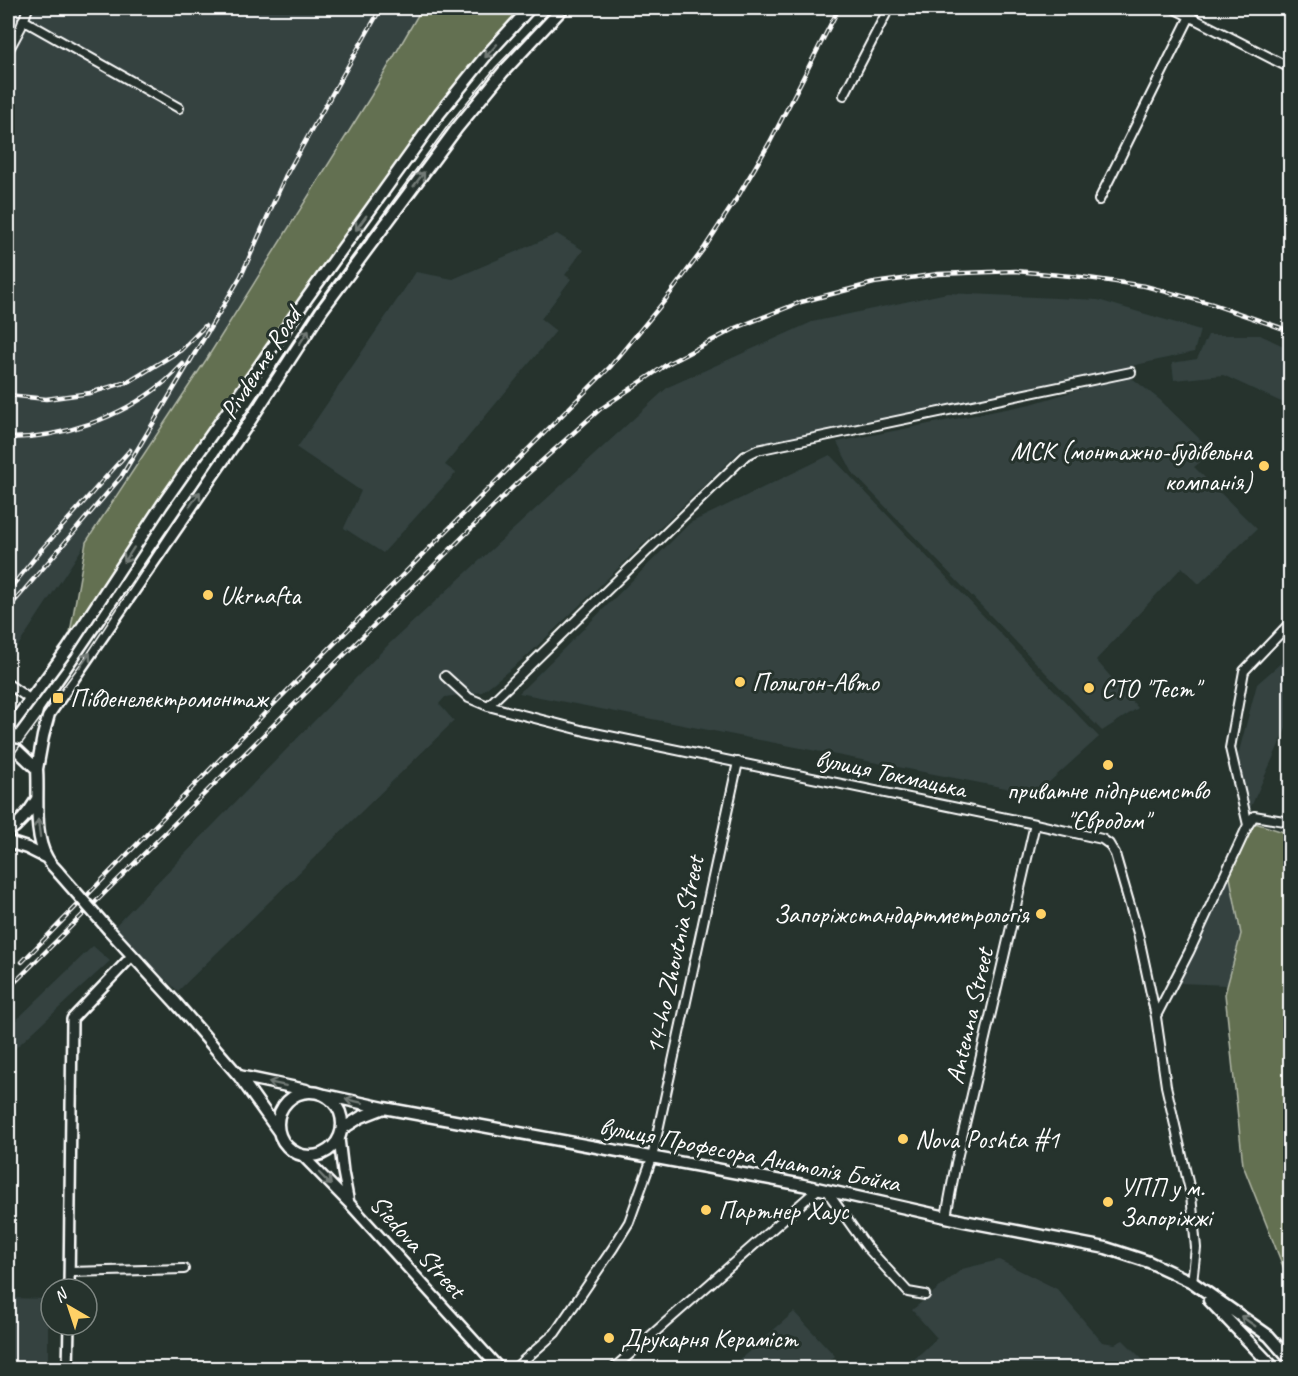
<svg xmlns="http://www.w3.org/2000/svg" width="1298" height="1376" viewBox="0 0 1298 1376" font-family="Caveat,sans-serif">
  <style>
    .built { fill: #344241 }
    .green { fill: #647051; stroke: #b2b8a8; stroke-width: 1.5 }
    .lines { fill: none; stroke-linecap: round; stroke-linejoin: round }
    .minor-casing { stroke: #fff; stroke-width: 12 }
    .tertiary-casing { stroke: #fff; stroke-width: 14 }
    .secondary-casing { stroke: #fff; stroke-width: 15 }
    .minor { stroke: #26332d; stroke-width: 8 }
    .tertiary { stroke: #26332d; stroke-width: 9 }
    .secondary { stroke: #26332d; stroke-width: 10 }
    .tram { stroke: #fff; stroke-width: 1.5 }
    .rail-casing { stroke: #fff; stroke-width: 4.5 }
    .rail { stroke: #26332d; stroke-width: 2; stroke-dasharray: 7; stroke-linecap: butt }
    .secondary-bridge-casing { stroke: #fff; stroke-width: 15; stroke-linecap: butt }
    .secondary-bridge { stroke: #26332d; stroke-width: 10 }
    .oneway { stroke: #727a76 }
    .poi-dot { fill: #ffd166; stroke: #26332d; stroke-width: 2 }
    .labels { text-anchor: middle; stroke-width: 6; stroke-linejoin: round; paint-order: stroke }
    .street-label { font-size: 26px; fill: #fff; stroke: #26332d }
    .poi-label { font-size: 26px; fill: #fff; stroke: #26332d; text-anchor: start }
  </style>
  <rect width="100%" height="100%" fill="#26332d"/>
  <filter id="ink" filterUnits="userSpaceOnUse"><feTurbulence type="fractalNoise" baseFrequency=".0167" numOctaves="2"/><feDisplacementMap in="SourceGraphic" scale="12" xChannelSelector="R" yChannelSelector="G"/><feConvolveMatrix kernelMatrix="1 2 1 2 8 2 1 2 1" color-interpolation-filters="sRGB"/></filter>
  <g filter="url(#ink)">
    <path class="built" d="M 8,8 L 422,8 L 371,96 L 206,360 L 8,661 Z
      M 557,234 L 583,250 L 565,275 L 571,279 L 541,319 L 556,331 L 445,465 L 456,473 L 383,553 L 344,528 L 361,491 L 297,448 L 416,272 L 453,279 Z
      M 947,293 L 1098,300 L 1200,330 L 1194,352 L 958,405 L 743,448 L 528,655 L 482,692 L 445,697 L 439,704 L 454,721 L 178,991 L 111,930 L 390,643 L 668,387 L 812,322 Z
      M 1208,335 L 1260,335 L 1290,349 L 1290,406 L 1223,375 L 1174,380 L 1172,363 L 1197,359 Z
      M 1128,375 L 1160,400 L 1213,452 L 1194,467 L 1257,529 L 1199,584 L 1182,567 L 1096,660 L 1138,708 L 1102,731 L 853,473 L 837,442 L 1031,404 Z
      M 830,455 L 1099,737 L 1036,794 L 519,693 L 690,523 Z
      M 1290,655 L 1290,720 L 1249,811 L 1241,807 L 1238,755 L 1257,684 Z
      M 1231,871 L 1241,934 L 1227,985 L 1180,983 Z
      M 93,946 L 110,961 L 8,1055 L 8,1028 Z
      M 999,1260 L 1057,1289 L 1102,1342 L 1115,1344 L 1123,1340 L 1151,1368 L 905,1368 L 937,1338 L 912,1310 L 962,1269 Z
      M 8,1298 L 48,1299 L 48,1365 L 66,1366 L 66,1368 L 8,1368 Z
      M 794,1312 L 835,1356 L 826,1364 L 829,1368 L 730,1368 Z"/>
    <path class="green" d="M 422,8 L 530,8 L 439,114 L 67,650 L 86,542 L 206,360 L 371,96 Z
      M 1255,823 L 1290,834 L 1290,1281 L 1286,1274 L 1243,1165 L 1225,994 L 1241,934 L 1228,867 Z"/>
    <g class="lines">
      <defs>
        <path id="minor" d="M 1173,8 L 1290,68
          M 23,20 L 179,108
          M 8,51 L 21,27 L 28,8
          M 844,95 L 889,8
          M 1099,200 L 1194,8
          M 445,676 L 469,698 L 488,706 L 585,731 L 1035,824 L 1102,839 L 1109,844 L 1115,854 L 1138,933 L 1156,1017 L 1166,1086 L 1191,1195 L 1196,1248 L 1192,1282
          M 8,684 L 31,700
          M 488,706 L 745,456 L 757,450 L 1131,372
          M 1248,825 L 1254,816 L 1290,822
          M 1156,1016 L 1189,952 L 1248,825 L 1230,748 L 1244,671 L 1290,623
          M 826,1190 L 866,1246 L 908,1292 L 925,1295
          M 946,1217 L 956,1163 L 1035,824
          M 69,1272 L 184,1269
          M 515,1368 L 555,1333 L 613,1248 L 629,1222 L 652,1158 L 738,762
          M 614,1368 L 819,1188"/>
        <path id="tertiary" d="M 339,1138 L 343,1172 L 349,1203
          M 302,1155 L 349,1203 L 499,1368
          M 69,1289 L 72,1019 L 132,956
          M 68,1368 L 69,1325"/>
        <path id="secondary" d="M 8,730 L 67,650 L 162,505 L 307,298 L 439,114 L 485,57 L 530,8
          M 8,749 L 17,750 L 37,769 C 39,796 33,834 47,858 C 50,864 55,868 59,873
          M 37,769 L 43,736 L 49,714 L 246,427 L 322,310 L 457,128 L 503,72 L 563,8
          M 8,832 C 20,824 29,812 37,799
          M 8,842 L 27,848 L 47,858
          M 109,930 L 176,1003 L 239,1076 L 279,1132
          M 239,1076 L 306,1090
          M278 1124a32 32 0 1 1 64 0a32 32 0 1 1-64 0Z
          M 325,1095 L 384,1108 L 803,1185 L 964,1221 L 1106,1248 L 1149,1262 L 1192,1282 L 1269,1336 L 1290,1360
          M 342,1129 L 361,1117 L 384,1108
          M 1209,1300 L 1274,1368"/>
      </defs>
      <use href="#minor" class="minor-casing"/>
      <use href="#tertiary" class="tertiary-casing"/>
      <use href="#secondary" class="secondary-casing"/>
      <use href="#minor" class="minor"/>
      <use href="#tertiary" class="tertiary"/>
      <use href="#secondary" class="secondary"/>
      <path class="tram" d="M 8,762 L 84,659 L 316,306 L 450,123 L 496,67 L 553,8"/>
      <defs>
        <path id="rail" d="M 8,395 L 46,399 L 90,393 L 130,381 L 181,350 L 205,326
          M 8,438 C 62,438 120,418 162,384 C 170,378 176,371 183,364
          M 8,591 L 42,549 L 130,450
          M 8,609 L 121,477 L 241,276 L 286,175 L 381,8
          M 22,962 L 269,709 L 610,367 L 666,299 L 705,247 L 737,198 L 770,142 L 839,8
          M 8,989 L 516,484 L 599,410 L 669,363 L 736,328 L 801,302 L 874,283 L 938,274 L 1016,271 L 1081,277 L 1145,286 L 1212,304 L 1290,331"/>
      </defs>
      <use href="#rail" class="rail-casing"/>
      <use href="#rail" class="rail"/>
      <defs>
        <path id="secondary-bridge" d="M 59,873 L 109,930"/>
      </defs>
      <use href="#secondary-bridge" class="secondary-bridge-casing"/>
      <use href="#secondary-bridge" class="secondary-bridge"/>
    </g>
    <defs><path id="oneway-shaft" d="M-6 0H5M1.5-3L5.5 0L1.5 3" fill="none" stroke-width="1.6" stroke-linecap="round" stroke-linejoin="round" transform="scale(1.5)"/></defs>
    <g class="oneway">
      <use href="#oneway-shaft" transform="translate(491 51) rotate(132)"/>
      <use href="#oneway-shaft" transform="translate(419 179) rotate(-53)"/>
      <use href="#oneway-shaft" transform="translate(361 223) rotate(126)"/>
      <use href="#oneway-shaft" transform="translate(304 337) rotate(-57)"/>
      <use href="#oneway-shaft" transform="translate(195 499) rotate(-55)"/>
      <use href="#oneway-shaft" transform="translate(129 555) rotate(123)"/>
      <use href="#oneway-shaft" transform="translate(85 660) rotate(-55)"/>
      <use href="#oneway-shaft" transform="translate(39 828) rotate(-97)"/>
      <use href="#oneway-shaft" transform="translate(277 1084) rotate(-168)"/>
      <use href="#oneway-shaft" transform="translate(354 1101) rotate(-168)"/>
      <use href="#oneway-shaft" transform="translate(325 1179) rotate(46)"/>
      <use href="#oneway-shaft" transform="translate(1248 1321) rotate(-145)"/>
    </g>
  </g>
  <g class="poi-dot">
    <circle cx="1264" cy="466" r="6"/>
    <circle cx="208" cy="595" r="6"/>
    <circle cx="740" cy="682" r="6"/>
    <circle cx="1089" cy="688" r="6"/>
    <rect x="52" y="692" width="12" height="12" rx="3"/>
    <circle cx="1108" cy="765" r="6"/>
    <circle cx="1041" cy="914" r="6"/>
    <circle cx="903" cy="1139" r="6"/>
    <circle cx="1108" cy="1202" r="6"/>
    <circle cx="706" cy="1210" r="6"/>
    <circle cx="609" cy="1338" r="6"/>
  </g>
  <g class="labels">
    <g class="street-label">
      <text transform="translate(260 363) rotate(-57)" y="9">Pivdenne Road</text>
      <text transform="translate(891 773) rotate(12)" y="9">вулиця Токмацька</text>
      <text transform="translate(674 955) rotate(-78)" y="9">14-ho Zhovtnia Street</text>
      <text transform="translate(969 1016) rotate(-77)" y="9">Antenna Street</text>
      <text transform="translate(750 1154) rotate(11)" y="9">вулиця Професора Анатолія Бойка</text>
      <text transform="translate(418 1246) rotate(48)" y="9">Siedova Street</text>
    </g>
    <g class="poi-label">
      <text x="1252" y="460" text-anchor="end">МСК (монтажно-будівельна<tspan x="1252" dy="30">компанія)</tspan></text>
      <text x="220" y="604">Ukrnafta</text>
      <text x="752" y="691">Полигон-Авто</text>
      <text x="1101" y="697">СТО "Тест"</text>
      <text x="70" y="707">Південелектромонтаж</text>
      <text x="1108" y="799" text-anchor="middle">приватне підприємство<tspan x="1108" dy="30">"Євродом"</tspan></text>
      <text x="1029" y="923" text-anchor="end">Запоріжстандартметрологія</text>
      <text x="915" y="1148">Nova Poshta #1</text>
      <text x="1120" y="1196">УПП у м.<tspan x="1120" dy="30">Запоріжжі</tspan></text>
      <text x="718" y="1219">Партнер Хаус</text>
      <text x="621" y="1347">Друкарня Кераміст</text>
    </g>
  </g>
  <rect width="1298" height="1376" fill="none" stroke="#26332d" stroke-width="30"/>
  <rect x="15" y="15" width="1268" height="1346" fill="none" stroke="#fff" stroke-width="2" filter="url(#ink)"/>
  <g transform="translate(69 1307) rotate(321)"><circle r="28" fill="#26332d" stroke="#7d8581" stroke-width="1.5"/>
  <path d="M0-4.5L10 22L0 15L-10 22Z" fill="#ffd166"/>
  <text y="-9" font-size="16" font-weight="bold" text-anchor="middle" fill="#ffffff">N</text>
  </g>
</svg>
